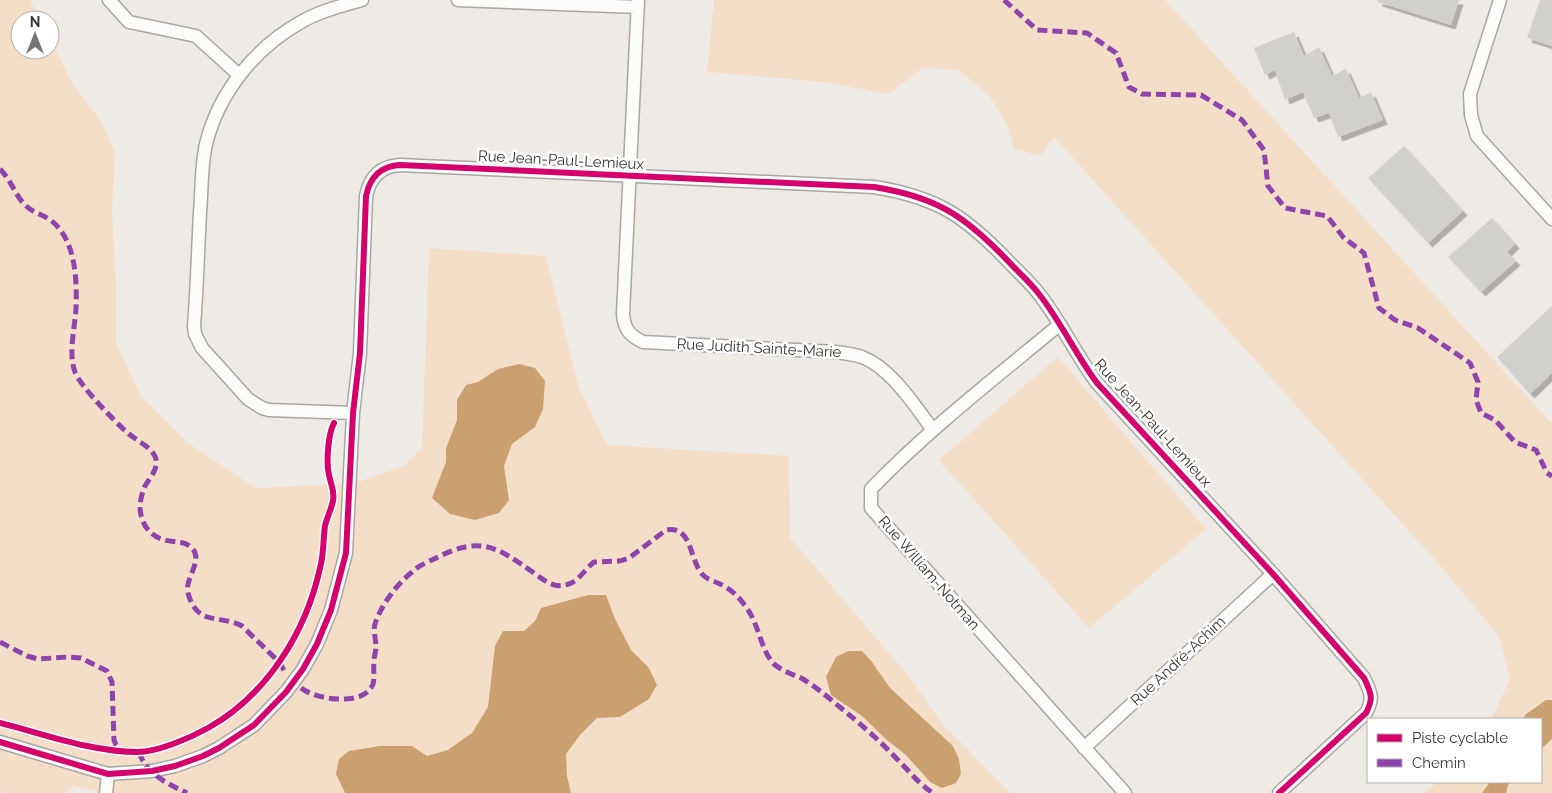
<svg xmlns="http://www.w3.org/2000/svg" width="1552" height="793" viewBox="0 0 1552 793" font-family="Raleway,sans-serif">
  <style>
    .green { fill: #f5dec8 }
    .water { fill: #cba070 }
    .building { fill: #d2d0cd; filter: url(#shadow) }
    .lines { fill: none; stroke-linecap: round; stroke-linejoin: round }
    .minor-casing { stroke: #a9a6a3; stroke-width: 15 }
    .minor { stroke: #fcfcfb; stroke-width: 12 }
    .quiet { stroke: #8e44ad; stroke-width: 5; stroke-dasharray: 10 5; stroke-linecap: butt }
    .cycleway-casing { stroke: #fff; stroke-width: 9 }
    .cycleway { stroke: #d6006c; stroke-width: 6 }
    .labels { text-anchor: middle; stroke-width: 5; stroke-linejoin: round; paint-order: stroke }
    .street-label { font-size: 15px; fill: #383533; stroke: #fff }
  </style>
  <defs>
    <filter id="shadow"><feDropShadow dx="4.5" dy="4.5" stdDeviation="0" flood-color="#0004"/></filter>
  </defs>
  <rect width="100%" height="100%" fill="#eeeae6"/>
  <path class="green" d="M 0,0 L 30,0 L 40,20 L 20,20 L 20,50 L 50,50 L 50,40 L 74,86 L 100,120 L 115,152 L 112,211 L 116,280 L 116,344 L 141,396 L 188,443 L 256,488 L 351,484 L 404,466 L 422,448 L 429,248 L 546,256 L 579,388 L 607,445 L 789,456 L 790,538 L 911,679 L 944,726 L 1010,793 L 104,793 L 72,786 L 66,793 L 4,793 L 0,790 Z
    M 714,0 L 1165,0 L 1552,424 L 1552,793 L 1424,793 L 1436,782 L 1541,782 L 1541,719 L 1491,719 L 1510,680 L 1499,636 L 1437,562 L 1054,137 L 1041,155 L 1014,149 L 1007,124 L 988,94 L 958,70 L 923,68 L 888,94 L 824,82 L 707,72 Z
    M 1058,357 L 1206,529 L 1089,628 L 939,460 Z"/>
  <path class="water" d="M 519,364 L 535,368 L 545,381 L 543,409 L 535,427 L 512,444 L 504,466 L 509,500 L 499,513 L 475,520 L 450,514 L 432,498 L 446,462 L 446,448 L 457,420 L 457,400 L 466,385 L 478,382 L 498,369 Z
    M 588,595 L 606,595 L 615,619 L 631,650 L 649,668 L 657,685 L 649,699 L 620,717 L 597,718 L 580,735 L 566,754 L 567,776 L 571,793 L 345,793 L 336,774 L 339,759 L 349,751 L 380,746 L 412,746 L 427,756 L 448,750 L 472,733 L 488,707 L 495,646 L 503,631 L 524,631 L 535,621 L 541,608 Z
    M 848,651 L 862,651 L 872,662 L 890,688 L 953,746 L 959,759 L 961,774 L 956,783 L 942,788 L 930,782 L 906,755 L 887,740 L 862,716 L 831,695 L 826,677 L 836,657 Z
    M 1546,700 L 1552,700 L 1552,739 L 1541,749 L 1541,719 L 1523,719 L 1525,715 Z
    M 1490,782 L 1511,782 L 1508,785 L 1506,793 L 1482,793 Z"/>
  <path class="building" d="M 1378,0 L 1459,0 L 1451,25 L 1378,2 Z
    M 1540,0 L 1552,0 L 1552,46 L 1527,38 Z
    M 1294,32 L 1304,56 L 1319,47 L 1332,76 L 1346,69 L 1359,98 L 1371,92 L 1383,120 L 1338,137 L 1329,113 L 1314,118 L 1303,92 L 1285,100 L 1275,70 L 1265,75 L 1254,48 Z
    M 1404,146 L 1463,211 L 1428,243 L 1368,178 Z
    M 1492,218 L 1515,244 L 1507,252 L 1516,261 L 1481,292 L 1448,257 Z
    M 1552,306 L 1552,373 L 1530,394 L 1497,357 Z"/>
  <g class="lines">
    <defs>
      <path id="minor" d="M 109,0 L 129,22 L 196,36 L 239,75
        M 458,0 L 638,7
        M 638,0 L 623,314 C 624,329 630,336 643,342 L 835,352 C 844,353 853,354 862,357 C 891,368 915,406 933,430
        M 1500,0 L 1470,94 L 1471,115 L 1477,136 L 1552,219
        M 1059,325 C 995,378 929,429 871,489 L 871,508 L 1125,793
        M 353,413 L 269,410 L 262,408 L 248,399 L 202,348 L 195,334 L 194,326 C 197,288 198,250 200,212 C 202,190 201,166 206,144 C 219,92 255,48 301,22 C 320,11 341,6 362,0
        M 0,742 L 108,774 L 152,771 L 175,766 L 203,756 L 219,748 L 254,725 L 286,692 L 303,669 L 317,644 L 331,610 L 346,553 L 353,413 L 360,353 L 366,196 C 370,177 381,166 400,165 L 874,187 C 937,197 965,216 1008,261 C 1018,272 1030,282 1039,294 C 1061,322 1076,355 1097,383 L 1273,574 L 1364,678 C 1371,693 1374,698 1366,713 L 1279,793
        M 1084,748 L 1273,574
        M 106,793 L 108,774"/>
    </defs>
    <use href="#minor" class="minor-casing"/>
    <use href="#minor" class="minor"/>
    <path class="quiet" d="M 1004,0 L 1037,30 L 1087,33 L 1116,53 L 1129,87 L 1142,94 L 1201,95 L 1242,120 L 1264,150 L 1268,186 L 1285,208 L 1327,216 L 1344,238 L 1364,253 L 1379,308 L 1395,320 L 1418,328 L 1470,363 L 1478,382 L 1476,400 L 1481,413 L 1495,420 L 1515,442 L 1536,450 L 1547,473 L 1552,476
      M 0,169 C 11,180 15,195 25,205 C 34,214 46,215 54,223 C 76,243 77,281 76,308 C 75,328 68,353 75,372 C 79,385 118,425 129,434 C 136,440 147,445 153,453 C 162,465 151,476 145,486 C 142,493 140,501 140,508 C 141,526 152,539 170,541 C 178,542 185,542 191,547 C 205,560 184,578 188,593 C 197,627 220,614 242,626 L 279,662 L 285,672
      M 0,642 L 27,656 L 38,659 L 68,657 L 81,658 L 107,671 L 112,682 L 114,740 L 116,745 L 121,751
      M 301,688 C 316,700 365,707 373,684 C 375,677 373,669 374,661 C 374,656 376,651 376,647 C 376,639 373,631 375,624 C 381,605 397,584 412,572 C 419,565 430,561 438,557 C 482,535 498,548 534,573 C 544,580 552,588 565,585 C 578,583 584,570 594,562 L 620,561 L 629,558 L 666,530 C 693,525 689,561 703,575 C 708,580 715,581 720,584 C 729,588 737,595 743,603 C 759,621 760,650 774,664 C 782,671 792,674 801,678 C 817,687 832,701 847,713 C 864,727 882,743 897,759 C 909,771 919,784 933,793
      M 139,752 C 146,774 168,784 187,793"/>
    <defs>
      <path id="cycleway" d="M 0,723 C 44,734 92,752 137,752 C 158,752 190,738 208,728 C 267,695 306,632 320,568 C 324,554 323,540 325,526 C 327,517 331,510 333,501 C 335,491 331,485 329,475 C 326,463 328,434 334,423
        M 0,742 L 108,774 L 152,771 L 175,766 L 203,756 L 219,748 L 254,725 L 286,692 L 303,669 L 317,644 L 331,610 L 346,553 L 353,413 L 360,353 L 366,196 C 370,177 381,166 400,165 L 874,187 C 937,197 965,216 1008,261 C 1018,272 1030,282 1039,294 C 1061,322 1076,355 1097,383 L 1273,574 L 1364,678 C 1371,693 1374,698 1366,713 L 1279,793"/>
    </defs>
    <use href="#cycleway" class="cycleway-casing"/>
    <use href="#cycleway" class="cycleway"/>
  </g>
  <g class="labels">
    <g class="street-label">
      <text transform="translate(561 160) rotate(3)" y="5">Rue Jean-Paul-Lemieux</text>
      <text transform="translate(759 348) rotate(3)" y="5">Rue Judith Sainte-Marie</text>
      <text transform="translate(1153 423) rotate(48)" y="5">Rue Jean-Paul-Lemieux</text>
      <text transform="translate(929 573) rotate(49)" y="5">Rue William-Notman</text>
      <text transform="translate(1178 661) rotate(-43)" y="5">Rue André-Achim</text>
    </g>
  </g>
  <rect x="1367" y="718" width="175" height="65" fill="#ffffff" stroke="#afaead"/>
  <rect x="1377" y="734" width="25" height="8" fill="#d6006c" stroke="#afaead"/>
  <text x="1412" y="743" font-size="15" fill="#383533">Piste cyclable</text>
  <rect x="1377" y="759" width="25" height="8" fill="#8e44ad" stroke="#afaead"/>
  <text x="1412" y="768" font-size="15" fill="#383533">Chemin</text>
  <g transform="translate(35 35)"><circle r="24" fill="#ffffff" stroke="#afaead"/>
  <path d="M0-4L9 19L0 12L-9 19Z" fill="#787472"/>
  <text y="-8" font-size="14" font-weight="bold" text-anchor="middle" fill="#383533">N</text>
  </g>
</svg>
